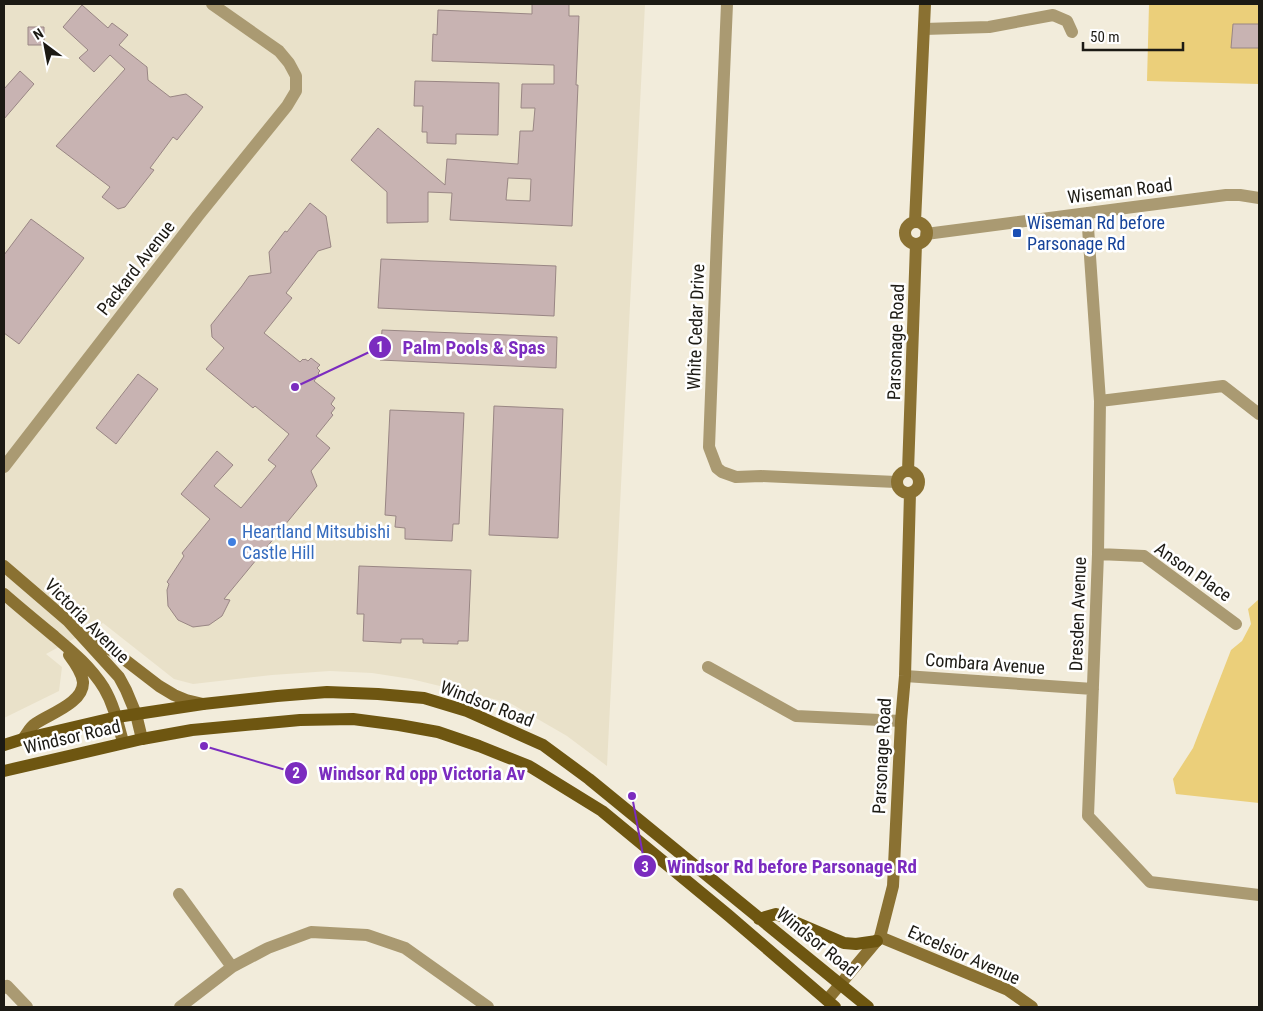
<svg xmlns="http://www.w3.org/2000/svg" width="1263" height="1011" viewBox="0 0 1263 1011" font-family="'Roboto Condensed',sans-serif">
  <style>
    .built { fill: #e9e1c9 }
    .green { fill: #ebcf7a }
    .building { fill: #c8b3b2; stroke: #998684; fill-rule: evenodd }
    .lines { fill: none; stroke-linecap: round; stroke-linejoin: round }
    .street { stroke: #aa9a72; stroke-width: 12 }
    .secondary { stroke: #8a7132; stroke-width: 12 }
    .primary { stroke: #6e5611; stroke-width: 12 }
    .transit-dot { fill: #1a4fb4; stroke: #fff; stroke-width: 2 }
    .shop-dot { fill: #3f7fe0; stroke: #fff; stroke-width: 2 }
    .labels { text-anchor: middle; stroke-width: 5; stroke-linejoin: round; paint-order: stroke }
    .street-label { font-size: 18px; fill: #1c1a14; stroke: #fff }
    .transit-label { font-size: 18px; fill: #164399; stroke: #fff; text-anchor: start }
    .shop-label { font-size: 18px; fill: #366cbe; stroke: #fff; text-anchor: start }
    .leader { fill: none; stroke: #7b2cbf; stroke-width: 2 }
    .callout-dot { fill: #7b2cbf; stroke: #fff; stroke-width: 2 }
    .mark-label { font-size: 15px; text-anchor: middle; font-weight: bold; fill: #fff }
    .callout-label { font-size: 19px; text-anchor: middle; font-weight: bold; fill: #7b2cbf; stroke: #fff; stroke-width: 5; stroke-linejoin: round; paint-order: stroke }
  </style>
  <rect width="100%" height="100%" fill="#f2ecdb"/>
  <path class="built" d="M 4,4 L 645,4 L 607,766 L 567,736 L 510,703 L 411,679 L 372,673 L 330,671 L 272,675 L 193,684 L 174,679 L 103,623 L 46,654 L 62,667 L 59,691 L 4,718 Z"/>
  <path class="green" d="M 1149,4 L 1259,4 L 1259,84 L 1147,81 Z
    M 1259,599 L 1259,803 L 1176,794 L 1173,779 L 1193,748 L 1231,650 L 1242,641 L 1251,624 L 1248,609 Z"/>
  <path class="building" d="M 532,4 L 569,4 L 569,16 L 579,16 L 576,85 L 578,85 L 572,226 L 450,220 L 452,193 L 428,192 L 428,222 L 387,223 L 387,192 L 351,160 L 378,128 L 445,185 L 447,159 L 518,164 L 520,131 L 533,131 L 535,108 L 521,108 L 522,84 L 554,84 L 554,65 L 432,61 L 433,34 L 437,35 L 438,10 L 532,14 ZM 508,178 L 531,179 L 530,201 L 506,200 Z
    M 82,5 L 108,28 L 112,23 L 128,35 L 119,45 L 147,67 L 148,80 L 170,97 L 186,94 L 203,107 L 177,140 L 173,137 L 150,168 L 154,170 L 125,207 L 118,209 L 102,197 L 110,187 L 56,146 L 125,69 L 110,55 L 94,72 L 79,58 L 88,50 L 63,27 Z
    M 1233,24 L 1259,24 L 1259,48 L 1231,48 Z
    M 28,27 L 44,27 L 44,45 L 28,45 Z
    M 20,71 L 34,84 L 4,119 L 4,89 Z
    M 415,81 L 499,83 L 498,135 L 456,134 L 456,144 L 427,143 L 427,132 L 422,132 L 423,106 L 414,106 Z
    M 310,203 L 326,216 L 331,247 L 318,251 L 286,293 L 292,298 L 264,333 L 300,362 L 303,359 L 304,360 L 305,359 L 308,361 L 311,358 L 320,365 L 317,368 L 320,371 L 318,373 L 319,374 L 314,381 L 335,398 L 331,404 L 335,408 L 331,413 L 333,415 L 316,436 L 330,448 L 311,471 L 317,486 L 224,599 L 230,600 L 222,616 L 209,625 L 193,627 L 178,620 L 168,606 L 167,590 L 169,584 L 167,582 L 184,556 L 182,553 L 210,519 L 181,494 L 217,451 L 233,465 L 214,486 L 241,508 L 276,466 L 268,460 L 289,434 L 255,406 L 253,408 L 206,369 L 224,348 L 212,337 L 211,325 L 242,286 L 249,276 L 271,273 L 269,252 L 285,231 L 287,232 Z
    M 31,219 L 84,258 L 19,344 L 4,333 L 4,255 Z
    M 381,259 L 556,266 L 554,316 L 378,308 Z
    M 382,330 L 557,337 L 556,368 L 380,360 Z
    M 138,374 L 158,389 L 116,444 L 96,428 Z
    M 494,406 L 563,409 L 558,538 L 489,535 Z
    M 390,410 L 464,413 L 459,524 L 453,524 L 452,541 L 405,539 L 405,528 L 395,527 L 396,516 L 385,515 Z
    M 359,566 L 471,570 L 468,641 L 458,641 L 458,644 L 423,643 L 423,639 L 401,639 L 401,643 L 363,641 L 364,614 L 357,614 Z"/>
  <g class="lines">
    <path class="street" d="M 727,4 L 717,236 L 709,447 L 717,468 L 722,472 L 736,477 L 761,476 L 896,482
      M 924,29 L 989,27 L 1053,15 L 1067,21 L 1072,32
      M 1087,213 L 1100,401 L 1098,554 L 1088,816 L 1150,882 L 1259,895
      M 926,234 L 1226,195 L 1240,195 L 1259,198
      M 1100,401 L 1223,386 L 1259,414
      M 4,467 L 198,216 L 287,106 L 296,91 L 296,76 L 289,63 L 279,51 L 212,4
      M 1098,554 L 1144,556 L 1236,624
      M 708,667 L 796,716 L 901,721
      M 905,676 L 1093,689
      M 179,894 L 232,967
      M 4,988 L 7,986 L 27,1007
      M 180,1007 L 232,967 L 268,948 L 311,932 L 367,935 L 405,948 L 488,1007"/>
    <path class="secondary" d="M 915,222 L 925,4
      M905 233a11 11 0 1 1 22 0a11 11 0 1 1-22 0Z
      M897 482a11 11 0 1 1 22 0a11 11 0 1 1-22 0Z
      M 908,471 L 916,244
      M 4,566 L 68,621 L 119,677 L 126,690 L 136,714 L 142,739
      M 4,594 C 20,608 37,622 54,636 C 73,652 91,667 104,688 C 114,705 118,724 123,742
      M 86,634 L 120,656 L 159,686 L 174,695 L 186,700 L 203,704
      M 23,739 C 27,734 30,727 35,724 C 49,714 84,703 83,682 C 82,673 75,663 69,655
      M 880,937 L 1008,990 L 1032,1007
      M 827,1000 L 880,937 L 893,886 L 901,721 L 905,676 L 910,493"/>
    <path class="primary" d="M 4,745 L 23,739 L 117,717 L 203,704 L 277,696 L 327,692 L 378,694 L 424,698 L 467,711 L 543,745 L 589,779 L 868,1007
      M 4,771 L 142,739 L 192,730 L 257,724 L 300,720 L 353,719 L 399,725 L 438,732 L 479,746 L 529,766 L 602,811 L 728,915 L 835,1007
      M 759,919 L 776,914 L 844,943 L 856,944 L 877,941"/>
  </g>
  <rect class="transit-dot" x="1012" y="228" width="10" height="10" rx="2.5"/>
  <circle class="shop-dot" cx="232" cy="542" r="5"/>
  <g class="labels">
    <g class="street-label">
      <text transform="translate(1120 191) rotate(-7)" y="6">Wiseman Road</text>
      <text transform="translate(136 268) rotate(-52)" y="6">Packard Avenue</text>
      <text transform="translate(696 327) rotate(-88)" y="6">White Cedar Drive</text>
      <text transform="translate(896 342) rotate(-88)" y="6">Parsonage Road</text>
      <text transform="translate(1193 572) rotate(35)" y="6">Anson Place</text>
      <text transform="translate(1078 614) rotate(-88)" y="6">Dresden Avenue</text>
      <text transform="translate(87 621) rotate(45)" y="6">Victoria Avenue</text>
      <text transform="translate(985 664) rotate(4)" y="6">Combara Avenue</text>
      <text transform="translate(487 704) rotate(21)" y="6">Windsor Road</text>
      <text transform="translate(72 737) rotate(-13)" y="6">Windsor Road</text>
      <text transform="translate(882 756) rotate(-87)" y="6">Parsonage Road</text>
      <text transform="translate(817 942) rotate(39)" y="6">Windsor Road</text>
      <text transform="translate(964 955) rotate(24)" y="6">Excelsior Avenue</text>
    </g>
    <g class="transit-label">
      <text x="1027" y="229">Wiseman Rd before<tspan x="1027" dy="21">Parsonage Rd</tspan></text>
    </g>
    <g class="shop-label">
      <text x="242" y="538">Heartland Mitsubishi<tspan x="242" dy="21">Castle Hill</tspan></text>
    </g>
  </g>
  <path class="leader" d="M295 387L380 347M204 746L296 773M632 796L645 866"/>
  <g class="callout-dot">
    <circle cx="295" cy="387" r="5"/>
    <circle cx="204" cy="746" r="5"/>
    <circle cx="632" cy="796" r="5"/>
    <circle cx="380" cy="347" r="12"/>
    <circle cx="296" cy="773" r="12"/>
    <circle cx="645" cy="866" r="12"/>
  </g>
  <g class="mark-label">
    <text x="380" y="352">1</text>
    <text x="296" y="778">2</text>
    <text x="645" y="872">3</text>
  </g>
  <g class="callout-label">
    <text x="474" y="354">Palm Pools &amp; Spas</text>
    <text x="422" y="780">Windsor Rd opp Victoria Av</text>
    <text x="792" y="873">Windsor Rd before Parsonage Rd</text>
  </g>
  <rect width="1263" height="1011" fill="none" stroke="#1c1a14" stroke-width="10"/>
  <g transform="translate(45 45) rotate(328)" stroke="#ffffff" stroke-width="4" paint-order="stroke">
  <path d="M0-4L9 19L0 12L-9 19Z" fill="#1c1a14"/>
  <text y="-8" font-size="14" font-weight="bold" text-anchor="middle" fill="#1c1a14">N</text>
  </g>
  <path d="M1083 42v8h100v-8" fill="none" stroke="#1c1a14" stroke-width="2.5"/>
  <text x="1090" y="42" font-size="15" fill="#1c1a14" stroke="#ffffff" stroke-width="4" paint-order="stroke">50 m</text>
</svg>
